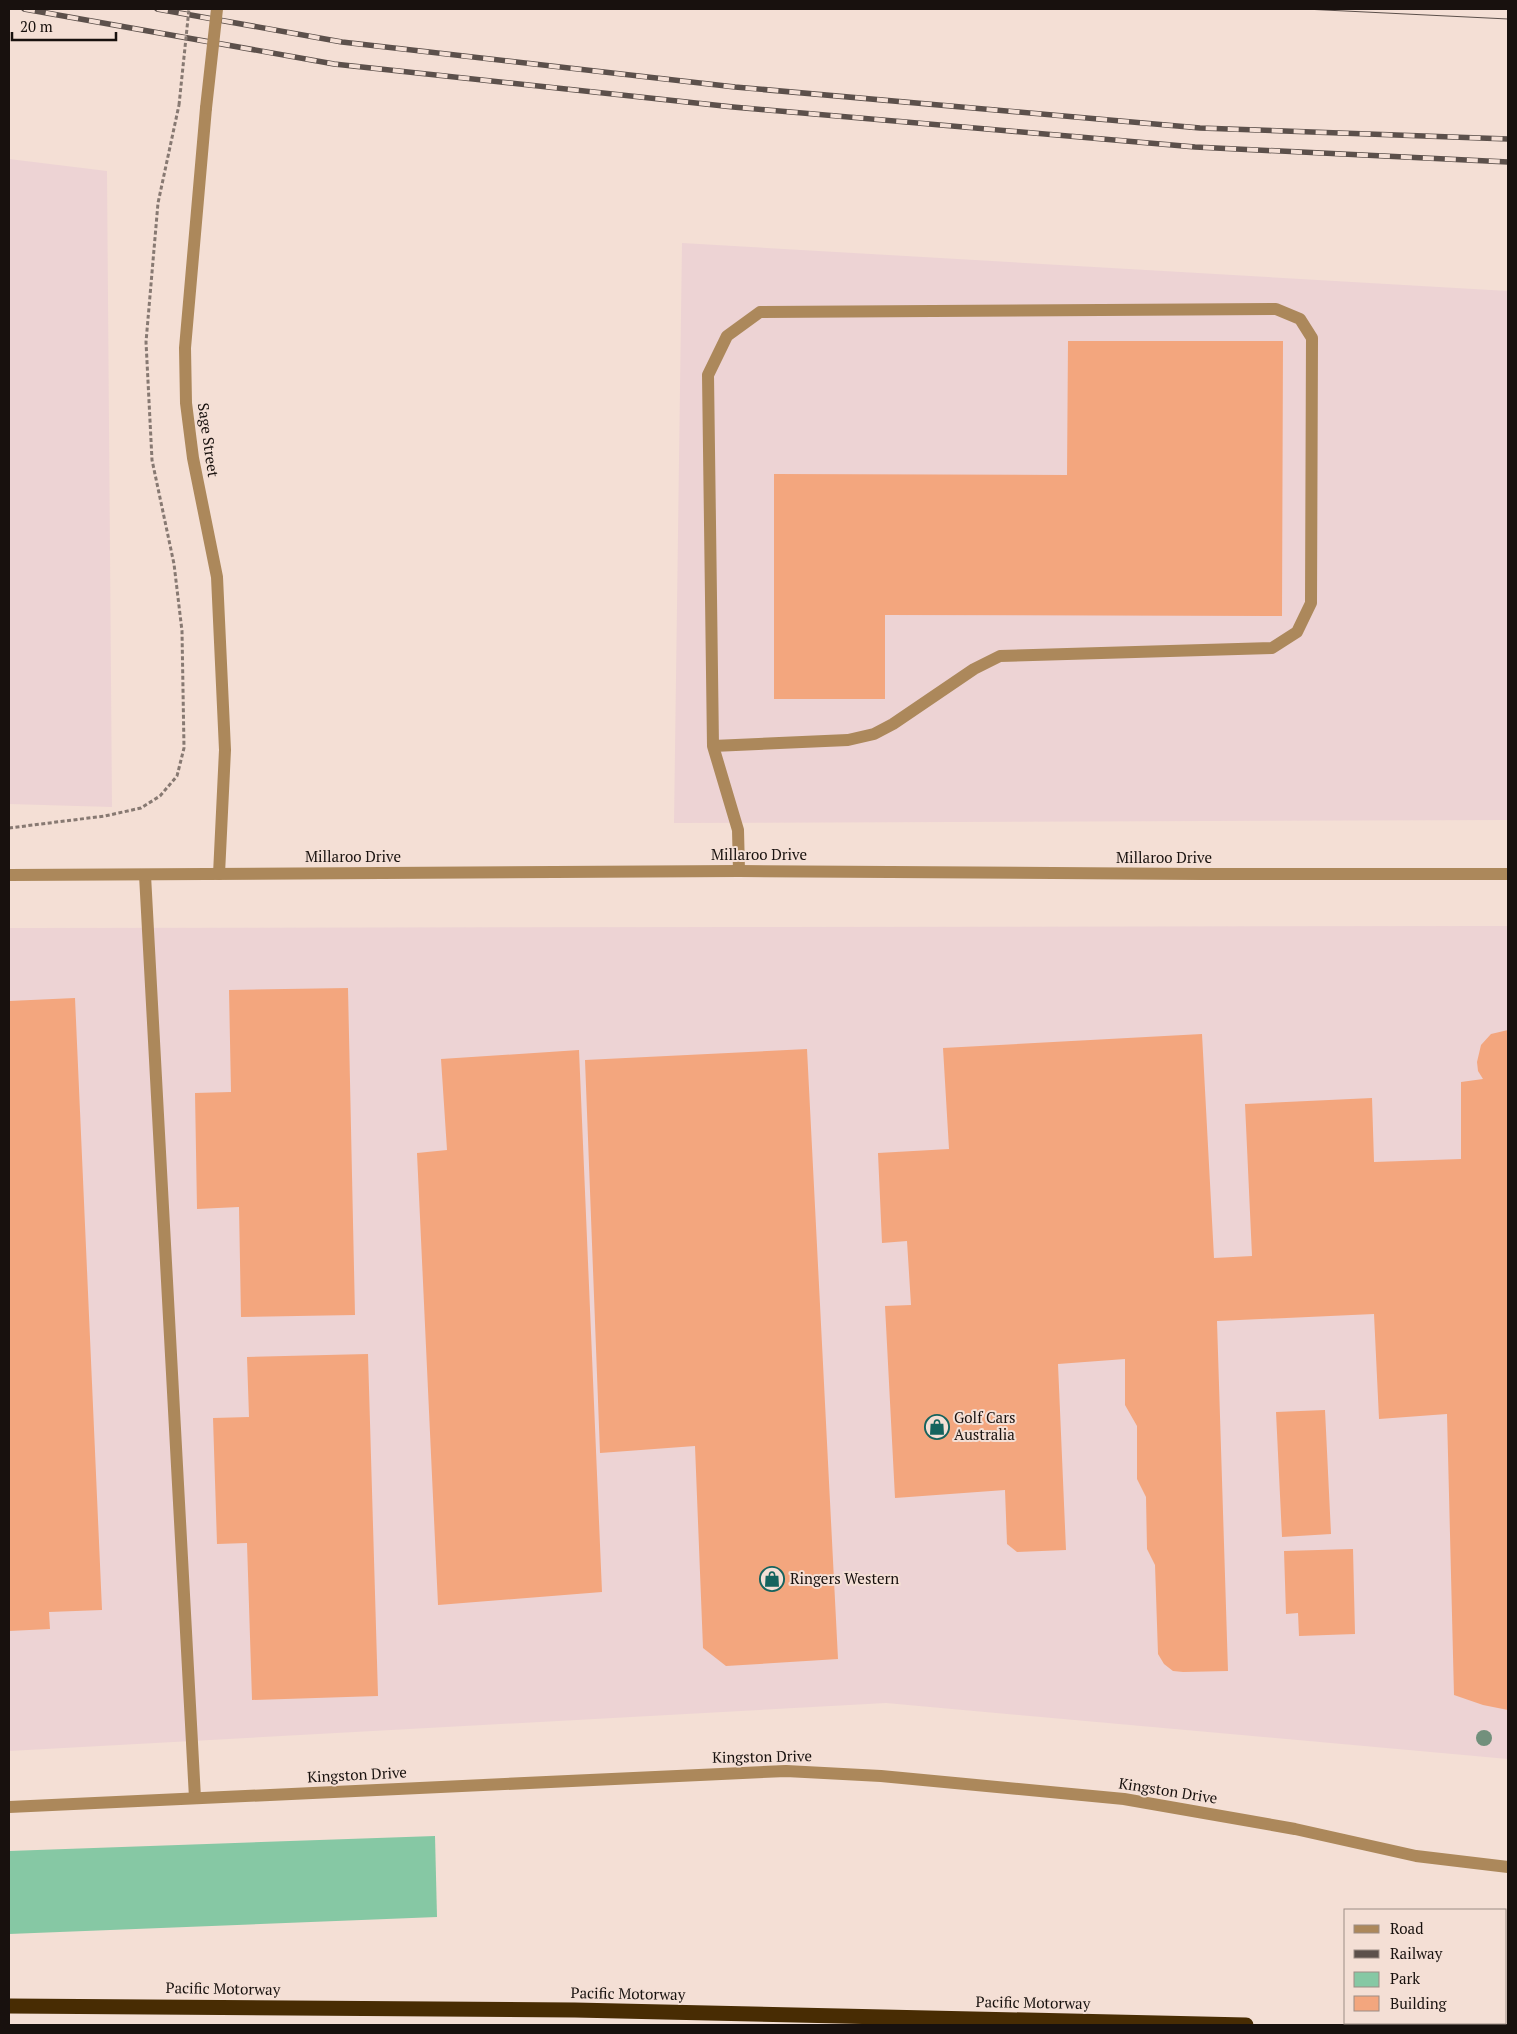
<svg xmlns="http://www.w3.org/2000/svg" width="1517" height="2034" viewBox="0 0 1517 2034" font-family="'PT Serif',serif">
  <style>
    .industrial { fill: #edd3d4 }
    .green { fill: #86c8a4 }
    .building { fill: #f3a67e }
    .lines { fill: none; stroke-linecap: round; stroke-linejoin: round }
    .path { stroke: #877972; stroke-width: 3; stroke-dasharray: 4 2.5; stroke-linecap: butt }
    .service { stroke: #ac885b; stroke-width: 12 }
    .minor { stroke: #ac885b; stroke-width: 12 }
    .tertiary { stroke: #ac885b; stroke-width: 12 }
    .motorway { stroke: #482c03; stroke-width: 15 }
    .tram { stroke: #5c504b; stroke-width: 1 }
    .rail-casing { stroke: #5c504b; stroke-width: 5.5 }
    .rail { stroke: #f4dfd5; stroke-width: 4; stroke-dasharray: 11; stroke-linecap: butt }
    .path-bridge { stroke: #877972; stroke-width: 3; stroke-dasharray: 4 2.5; stroke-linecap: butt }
    .minor-bridge { stroke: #ac885b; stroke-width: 12 }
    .tree { fill: #72907c }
    .labels { text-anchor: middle; stroke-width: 4; stroke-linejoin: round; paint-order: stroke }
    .street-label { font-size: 15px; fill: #18110e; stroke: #f4dfd5 }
    .poi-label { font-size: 15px; fill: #18110e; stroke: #f4dfd5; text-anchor: start }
  </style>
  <rect width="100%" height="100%" fill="#f4dfd5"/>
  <path class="industrial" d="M 9,159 L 107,171 L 112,807 L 9,804 Z
    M 682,243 L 1508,291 L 1508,820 L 674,823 Z
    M 1508,926 L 1508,1759 L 886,1703 L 9,1751 L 9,928 Z"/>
  <path class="green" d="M 435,1836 L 437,1917 L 9,1934 L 9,1851 Z"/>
  <path class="building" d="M 1068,341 L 1283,341 L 1282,616 L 885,615 L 885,699 L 774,699 L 774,474 L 1067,475 Z
    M 348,988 L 355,1315 L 241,1317 L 239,1207 L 197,1209 L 195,1093 L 231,1092 L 229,990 Z
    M 75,998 L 102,1610 L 49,1612 L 50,1629 L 9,1631 L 9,1001 Z
    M 1508,1030 L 1508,1710 L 1483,1705 L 1454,1695 L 1447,1414 L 1379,1419 L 1374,1314 L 1217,1321 L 1228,1671 L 1183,1672 L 1173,1671 L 1164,1664 L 1158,1654 L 1155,1565 L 1147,1549 L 1146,1497 L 1137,1479 L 1137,1426 L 1125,1405 L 1125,1359 L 1058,1364 L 1066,1550 L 1017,1552 L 1007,1544 L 1005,1490 L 895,1498 L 885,1306 L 911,1305 L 907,1241 L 882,1243 L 878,1153 L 949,1149 L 943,1048 L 1202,1034 L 1214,1258 L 1252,1256 L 1245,1104 L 1372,1098 L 1374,1162 L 1461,1159 L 1461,1082 L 1483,1079 L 1478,1071 L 1477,1062 L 1481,1045 L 1491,1034 Z
    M 807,1049 L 838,1659 L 726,1666 L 703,1648 L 695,1446 L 600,1453 L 585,1060 Z
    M 579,1050 L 602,1592 L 438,1605 L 417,1153 L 447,1150 L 441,1059 Z
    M 368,1354 L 378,1696 L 252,1700 L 247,1543 L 217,1544 L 213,1418 L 249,1417 L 247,1357 Z
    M 1325,1410 L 1331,1534 L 1282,1537 L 1276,1412 Z
    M 1353,1549 L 1355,1634 L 1299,1636 L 1298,1613 L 1286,1614 L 1284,1551 Z"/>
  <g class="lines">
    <path class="path" d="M 9,828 L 105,816 L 141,808 L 160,796 L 177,776 L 184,748 L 182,631 L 174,564 L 152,460 L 146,342 L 158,203 L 179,105"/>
    <path class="service" d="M 713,746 L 848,740 L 874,734 L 893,724 L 974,669 L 1000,656 L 1272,648 L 1297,632 L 1311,603 L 1312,338 L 1300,319 L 1276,309 L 760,312 L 727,336 L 708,375 L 713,746 L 738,830 L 739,871
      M 145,875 L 195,1798"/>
    <path class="minor" d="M 206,108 L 185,348 L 186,403 L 193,458 L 217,577 L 225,750 L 219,874"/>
    <path class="tertiary" d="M 9,875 L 739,871 L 1202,874 L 1508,874
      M 9,1807 L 786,1771 L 881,1776 L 1124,1799 L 1295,1829 L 1416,1856 L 1508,1867"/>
    <path class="motorway" d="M 9,2006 L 575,2010 L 1246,2025"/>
    <path class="tram" d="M 1304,9 L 1508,19"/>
    <defs>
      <path id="rail" d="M 24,9 L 334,64 L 733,107 L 1195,147 L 1508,162
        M 157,9 L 342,42 L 735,87 L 1200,128 L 1508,139"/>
    </defs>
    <use href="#rail" class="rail-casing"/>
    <use href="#rail" class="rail"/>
    <path class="path-bridge" d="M 179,105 L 189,9"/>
    <path class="minor-bridge" d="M 206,108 L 217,9"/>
  </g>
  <circle class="tree" cx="1484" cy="1738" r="8"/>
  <defs>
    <symbol id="shop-ring" viewBox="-11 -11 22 22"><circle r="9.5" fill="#f4dfd5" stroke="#15635e" stroke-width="1.5"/><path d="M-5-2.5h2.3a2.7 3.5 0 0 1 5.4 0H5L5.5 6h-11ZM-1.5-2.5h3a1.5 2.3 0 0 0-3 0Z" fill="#15635e"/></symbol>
  </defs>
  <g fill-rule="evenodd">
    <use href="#shop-ring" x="923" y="1413" width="28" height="28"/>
    <use href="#shop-ring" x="758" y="1565" width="28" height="28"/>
  </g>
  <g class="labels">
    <g class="street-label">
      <text transform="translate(208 440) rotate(82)" y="5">Sage Street</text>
      <text x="759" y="860">Millaroo Drive</text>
      <text x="353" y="862">Millaroo Drive</text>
      <text x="1164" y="863">Millaroo Drive</text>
      <text transform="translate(762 1757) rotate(-1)" y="5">Kingston Drive</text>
      <text transform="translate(357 1775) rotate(-3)" y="5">Kingston Drive</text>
      <text transform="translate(1168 1791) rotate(9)" y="5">Kingston Drive</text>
      <text transform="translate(223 1989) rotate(1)" y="5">Pacific Motorway</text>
      <text transform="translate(628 1994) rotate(1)" y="5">Pacific Motorway</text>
      <text transform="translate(1033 2003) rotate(1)" y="5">Pacific Motorway</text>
    </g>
    <g class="poi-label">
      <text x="954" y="1423">Golf Cars<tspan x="954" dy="17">Australia</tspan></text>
      <text x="790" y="1584">Ringers Western</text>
    </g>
  </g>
  <rect width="1517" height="2034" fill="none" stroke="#18110e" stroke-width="20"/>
  <rect x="1344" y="1909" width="162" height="115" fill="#f4dfd5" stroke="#9c8d85"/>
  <rect x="1354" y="1925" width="25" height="8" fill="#ac885b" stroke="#9c8d85"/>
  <text x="1390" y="1934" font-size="15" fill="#18110e">Road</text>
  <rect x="1354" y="1950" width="25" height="8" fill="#5c504b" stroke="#9c8d85"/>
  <text x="1390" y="1959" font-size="15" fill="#18110e">Railway</text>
  <rect x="1354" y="1972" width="25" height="15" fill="#86c8a4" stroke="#9c8d85"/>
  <text x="1390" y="1984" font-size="15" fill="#18110e">Park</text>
  <rect x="1354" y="1996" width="25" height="15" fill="#f3a67e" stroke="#9c8d85"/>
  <text x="1390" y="2009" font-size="15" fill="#18110e">Building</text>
  <path d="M12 32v8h104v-8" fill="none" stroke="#18110e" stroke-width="2.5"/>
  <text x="20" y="32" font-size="15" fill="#18110e" stroke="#f4dfd5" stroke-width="4" paint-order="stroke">20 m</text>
</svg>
